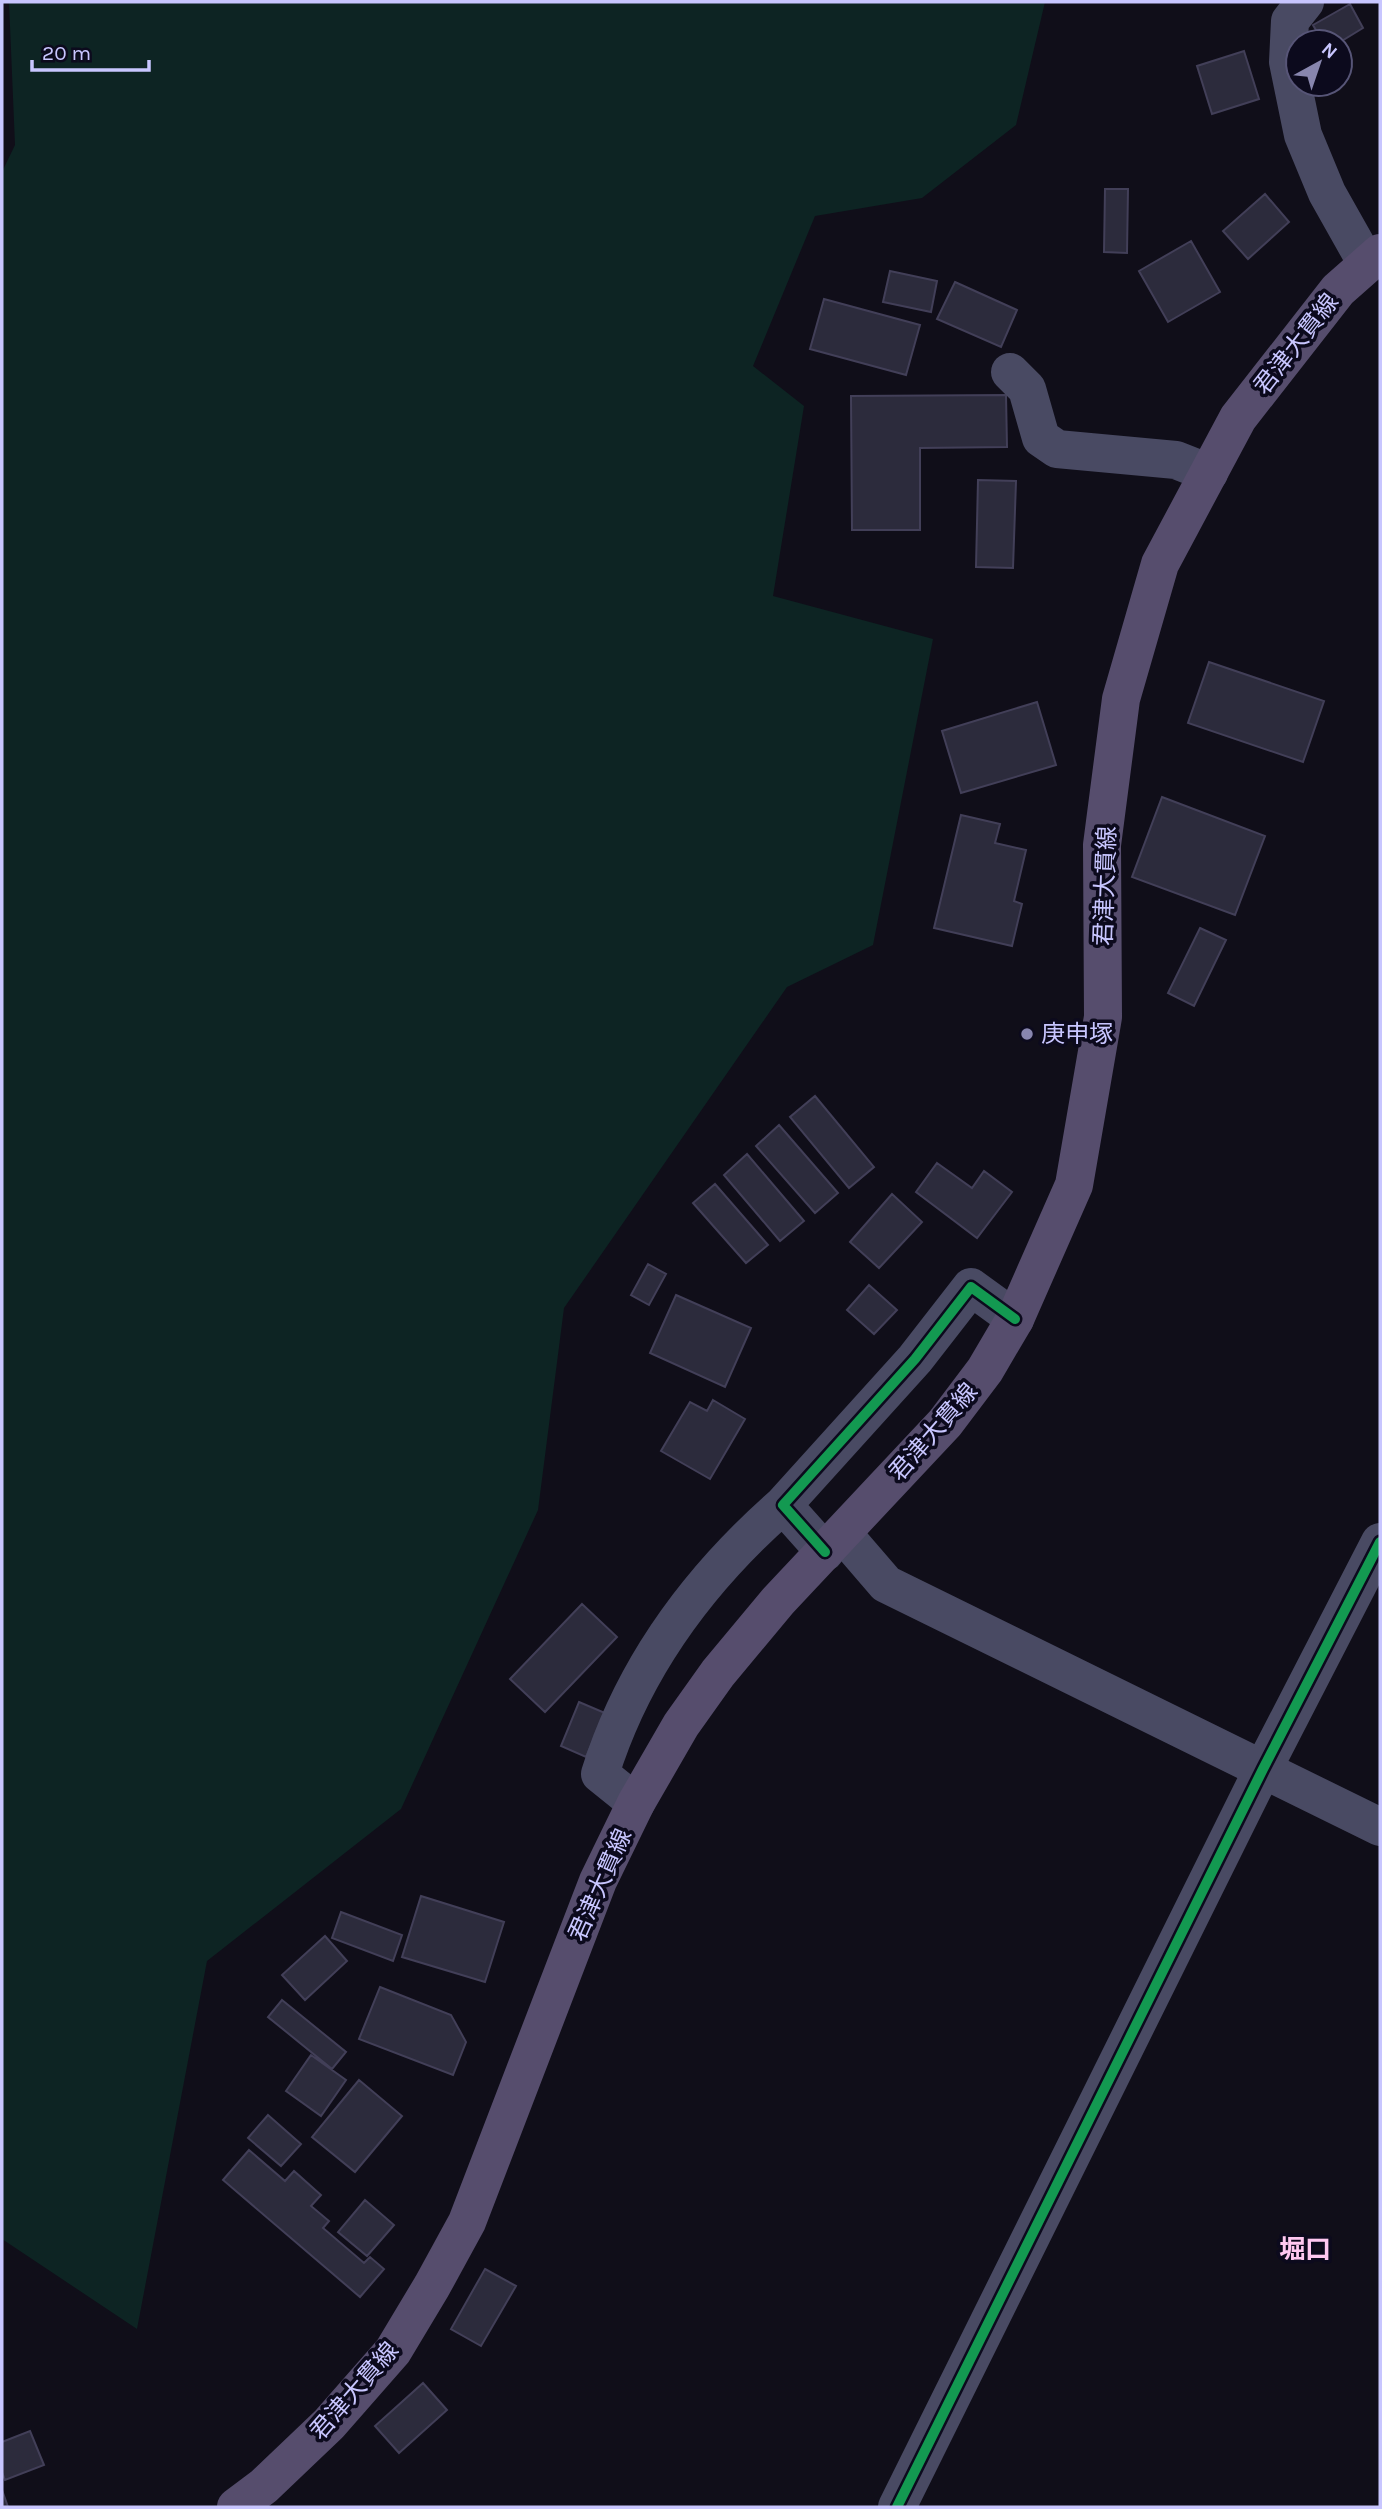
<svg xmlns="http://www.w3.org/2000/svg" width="1382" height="2509" viewBox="0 0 1382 2509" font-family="Karla,'Noto Sans JP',sans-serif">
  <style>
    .green { fill: #0d2423 }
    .building { fill: #2c2b3c; stroke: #423f58; stroke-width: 2 }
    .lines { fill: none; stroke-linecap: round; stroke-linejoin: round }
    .minor { stroke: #494a63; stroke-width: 38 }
    .major { stroke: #564d6d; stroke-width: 38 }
    .cycleway-casing { stroke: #0c0a1d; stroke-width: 15 }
    .cycleway { stroke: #139951; stroke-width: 10 }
    .poi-dot { fill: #8886ae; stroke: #0c0a1d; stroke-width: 2.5 }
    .labels { text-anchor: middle; stroke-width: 7; stroke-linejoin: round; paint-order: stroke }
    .street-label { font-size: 24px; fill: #c8c6ff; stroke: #0c0a1d }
    .poi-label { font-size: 24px; fill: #c8c6ff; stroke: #0c0a1d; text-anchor: start }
    .neighbourhood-label { font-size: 26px; font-weight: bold; fill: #ffc8f0; stroke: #0c0a1d }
  </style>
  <rect width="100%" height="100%" fill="#100e19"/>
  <path class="green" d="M 9,2 L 1045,2 L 1016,125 L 922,198 L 815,216 L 753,366 L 804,406 L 773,596 L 933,639 L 873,945 L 787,987 L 564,1308 L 538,1510 L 401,1809 L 207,1961 L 137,2329 L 2,2239 L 2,172 L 15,145 Z"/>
  <path class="building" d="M 1350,4 L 1363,28 L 1340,42 L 1323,42 L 1313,25 Z
    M 1244,51 L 1259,99 L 1212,114 L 1197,66 Z
    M 1105,189 L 1128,189 L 1127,253 L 1104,252 Z
    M 1265,194 L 1289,222 L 1248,259 L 1223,231 Z
    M 1191,241 L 1220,292 L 1168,322 L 1139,271 Z
    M 890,271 L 937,281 L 931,312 L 883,302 Z
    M 955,282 L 1017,310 L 1001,347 L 937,319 Z
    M 824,299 L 920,325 L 906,375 L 810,349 Z
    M 1006,395 L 1007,447 L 920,448 L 920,530 L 852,530 L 851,396 Z
    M 978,480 L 1016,481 L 1013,568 L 976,567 Z
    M 1209,662 L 1324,701 L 1303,762 L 1188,723 Z
    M 1037,702 L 1056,765 L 961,793 L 942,731 Z
    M 1162,797 L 1265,836 L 1235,915 L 1132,877 Z
    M 961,815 L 1000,824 L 995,843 L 1026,850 L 1014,901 L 1022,904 L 1012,946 L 934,928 Z
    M 1200,928 L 1226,940 L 1194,1006 L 1168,993 Z
    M 815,1096 L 874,1167 L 849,1188 L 790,1117 Z
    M 779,1125 L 838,1193 L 815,1213 L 756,1146 Z
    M 747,1154 L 804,1221 L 780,1241 L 724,1175 Z
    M 937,1163 L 972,1188 L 984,1171 L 1012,1192 L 977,1238 L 916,1192 Z
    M 715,1184 L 768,1245 L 746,1263 L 693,1203 Z
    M 892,1194 L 922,1222 L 879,1268 L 850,1242 Z
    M 648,1264 L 666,1274 L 649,1305 L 631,1295 Z
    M 869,1285 L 897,1310 L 874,1334 L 847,1310 Z
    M 676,1295 L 751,1328 L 725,1387 L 650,1353 Z
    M 713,1400 L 745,1419 L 710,1479 L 661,1451 L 690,1402 L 707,1411 Z
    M 582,1604 L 617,1637 L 545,1712 L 510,1679 Z
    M 579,1702 L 605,1713 L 586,1757 L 561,1746 Z
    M 421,1896 L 504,1922 L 485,1982 L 402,1957 Z
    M 341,1912 L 402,1935 L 393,1961 L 332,1938 Z
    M 325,1936 L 347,1961 L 305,2000 L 282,1975 Z
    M 380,1987 L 451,2015 L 466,2042 L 453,2075 L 359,2039 Z
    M 282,2000 L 346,2052 L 332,2069 L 268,2017 Z
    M 311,2055 L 346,2080 L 321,2116 L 286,2091 Z
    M 359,2080 L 402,2116 L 355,2172 L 312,2137 Z
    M 268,2115 L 301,2144 L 281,2166 L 248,2138 Z
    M 249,2150 L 285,2181 L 294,2171 L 321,2195 L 311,2206 L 329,2221 L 323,2228 L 364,2263 L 370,2257 L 384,2269 L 360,2297 L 223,2180 Z
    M 365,2200 L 394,2225 L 367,2256 L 338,2232 Z
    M 485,2269 L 516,2286 L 481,2346 L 451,2329 Z
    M 423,2383 L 447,2410 L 399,2453 L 375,2426 Z
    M 30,2431 L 44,2465 L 5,2480 L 2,2472 L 2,2442 Z
    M 2,2490 L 8,2507 L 2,2507 Z"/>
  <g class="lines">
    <path class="minor" d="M 1305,2 L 1290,21 L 1288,62 L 1303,135 L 1327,193 L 1367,264
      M 1010,372 L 1027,389 L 1041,438 L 1057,449 L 1176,460 L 1209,473
      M 843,1534 L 886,1584 L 1380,1827
      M 825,1552 L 783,1505 L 915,1359 L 971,1287 L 1015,1319
      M 636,1803 L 600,1774 C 633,1668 700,1578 783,1505
      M 897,2507 L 1263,1769 L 1380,1542"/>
    <path class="major" d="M 236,2507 L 264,2486 L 329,2424 L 393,2351 L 432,2286 L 467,2222 L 598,1881 L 636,1803 L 681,1725 L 718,1673 L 778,1601 L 945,1423 L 985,1370 L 1015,1319 L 1074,1185 L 1103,1017 L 1102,845 L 1121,699 L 1160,564 L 1238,418 L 1338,290 L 1380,253"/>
    <defs>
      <path id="cycleway" d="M 825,1552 L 783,1505 L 915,1359 L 971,1287 L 1015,1319
        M 897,2507 L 1263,1769 L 1380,1542"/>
    </defs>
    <use href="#cycleway" class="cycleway-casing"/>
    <use href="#cycleway" class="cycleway"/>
  </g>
  <circle class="poi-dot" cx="1027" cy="1034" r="7"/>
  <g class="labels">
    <g class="street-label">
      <text transform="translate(1296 344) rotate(-52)" y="8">君津大貫線</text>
      <text transform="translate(1105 886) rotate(-88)" y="8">君津大貫線</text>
      <text transform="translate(933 1432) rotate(-49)" y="8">君津大貫線</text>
      <text transform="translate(600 1885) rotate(-66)" y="8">君津大貫線</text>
      <text transform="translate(354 2391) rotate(-49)" y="8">君津大貫線</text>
    </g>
    <g class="poi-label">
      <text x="1041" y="1042">庚申塚</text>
    </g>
    <g class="neighbourhood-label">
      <text x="1305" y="2258">堀口</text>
    </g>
  </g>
  <rect width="1382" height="2509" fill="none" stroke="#c8c6ff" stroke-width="7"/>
  <g transform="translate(1319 63) rotate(40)"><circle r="33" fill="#0c0a1d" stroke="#575577" stroke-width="2"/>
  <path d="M0-5L12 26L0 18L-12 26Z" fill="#8886ae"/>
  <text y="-10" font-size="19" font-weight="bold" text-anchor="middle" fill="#c8c6ff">N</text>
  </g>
  <path d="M32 60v10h117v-10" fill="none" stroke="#c8c6ff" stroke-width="3.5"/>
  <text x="42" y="60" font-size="21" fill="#c8c6ff" stroke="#0c0a1d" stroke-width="5" paint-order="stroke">20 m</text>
</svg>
